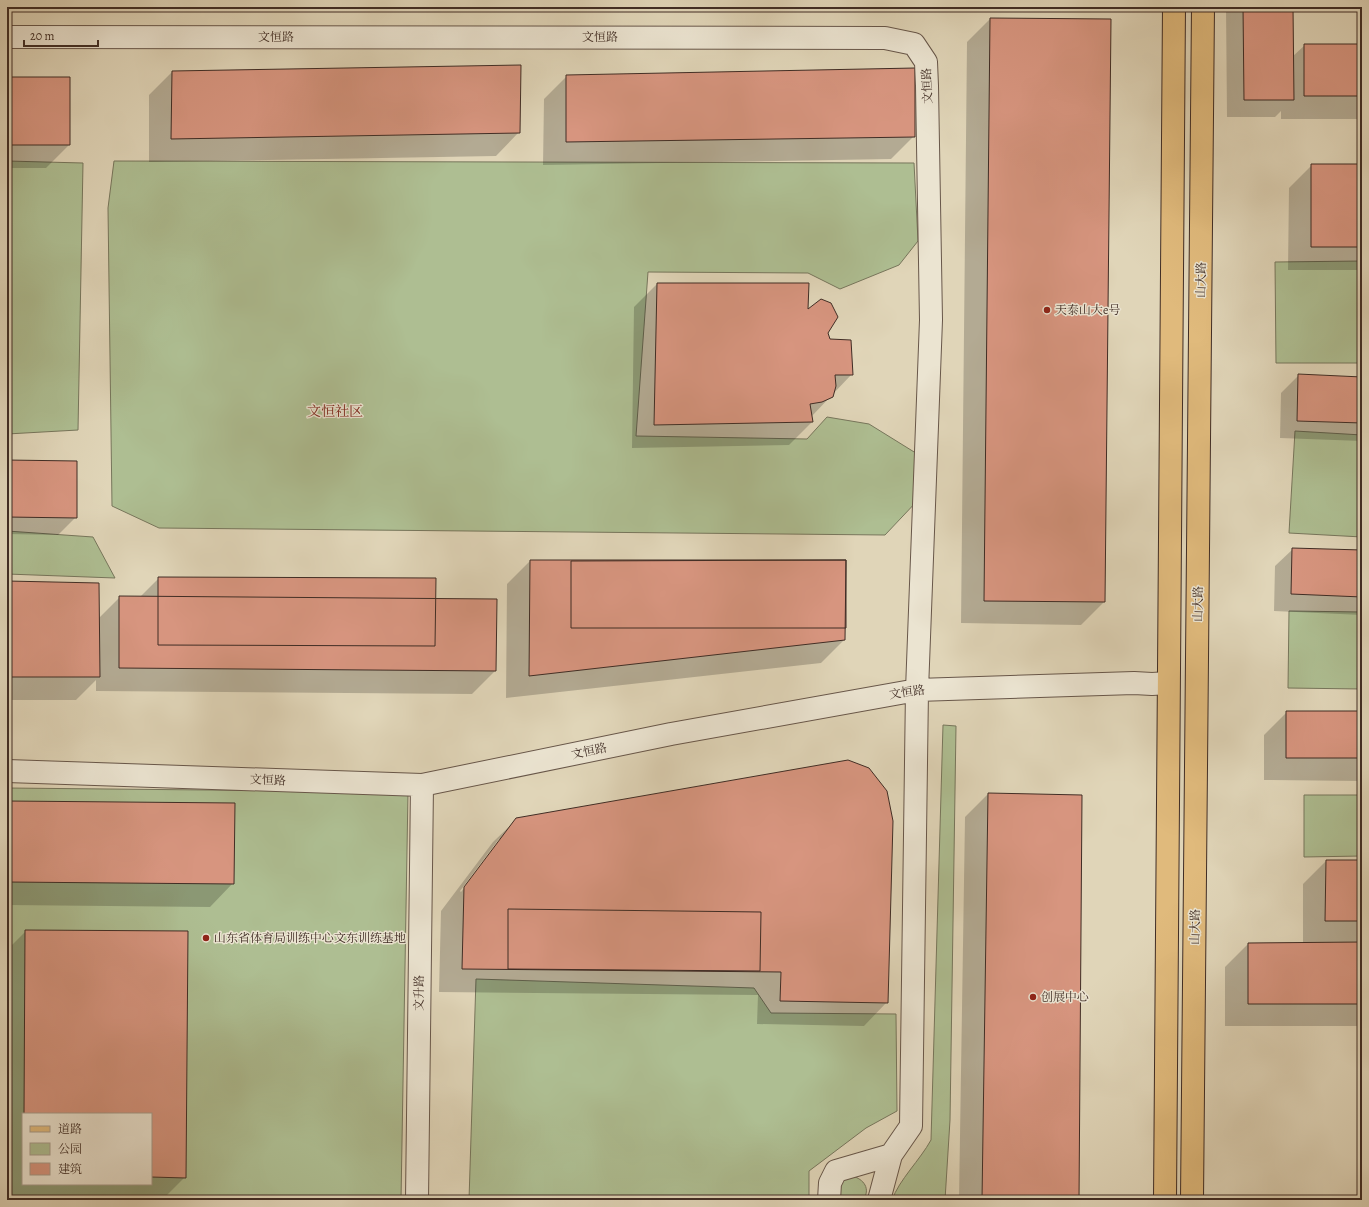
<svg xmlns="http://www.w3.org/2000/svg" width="1369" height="1207" viewBox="0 0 1369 1207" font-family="Alegreya,'Noto Serif SC',serif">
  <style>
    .green { fill: #aebe92; stroke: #77765c; fill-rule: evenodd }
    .shadow { fill: #0003; fill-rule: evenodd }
    .building { fill: #d7957f; stroke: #402d25 }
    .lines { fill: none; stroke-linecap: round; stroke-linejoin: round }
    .minor-casing { stroke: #68574a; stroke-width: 24 }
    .major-casing { stroke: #402d25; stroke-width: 24 }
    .minor { stroke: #ebe4d1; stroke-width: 22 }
    .major { stroke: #e0ba7c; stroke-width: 22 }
    .poi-dot { fill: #8f2418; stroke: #ebe4d1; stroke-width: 1.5 }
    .labels { text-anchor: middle; stroke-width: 3; stroke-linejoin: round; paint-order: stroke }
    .street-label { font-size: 12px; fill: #402d25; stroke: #ebe4d1 }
    .poi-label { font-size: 12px; fill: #402d25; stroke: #ebe4d1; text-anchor: start }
    .quarter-label { font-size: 14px; fill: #7a1f14; stroke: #ebe4d1 }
  </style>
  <rect width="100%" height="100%" fill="#e0d5b8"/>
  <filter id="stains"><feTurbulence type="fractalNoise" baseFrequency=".005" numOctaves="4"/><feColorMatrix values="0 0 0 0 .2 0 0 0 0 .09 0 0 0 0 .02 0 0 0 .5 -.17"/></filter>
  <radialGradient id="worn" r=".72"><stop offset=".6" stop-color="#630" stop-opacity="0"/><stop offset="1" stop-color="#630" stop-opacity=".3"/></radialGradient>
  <path class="green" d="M 7,161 L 83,163 L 78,430 L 7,434 Z
    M 114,161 L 914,163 L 918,241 L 899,265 L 840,289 L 808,273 L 648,272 L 636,436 L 807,439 L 827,417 L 869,424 L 919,455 L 919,499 L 885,535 L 159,528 L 112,506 L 108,208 Z
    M 1362,261 L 1362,363 L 1276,363 L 1275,262 Z
    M 1295,431 L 1362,435 L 1362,537 L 1289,533 Z
    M 7,531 L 93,537 L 115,578 L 7,574 Z
    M 1289,611 L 1362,612 L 1362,689 L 1288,688 Z
    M 943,725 L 956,726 L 950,1120 L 945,1200 L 892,1200 C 899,1180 920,1160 931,1140 Z
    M 7,788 L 408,792 L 401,1200 L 8,1200 L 11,1083 L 7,1083 ZM 23,1114 L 151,1114 L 151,1184 L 23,1184 Z
    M 1304,795 L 1362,795 L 1362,856 L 1304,857 Z
    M 476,979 L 754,988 L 771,1013 L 896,1014 L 897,1111 L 866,1128 L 809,1171 L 809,1200 L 469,1200 Z
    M 852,1176 C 864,1179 871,1189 863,1200 L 842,1200 L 839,1196 L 840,1183 L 846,1178 Z"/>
  <path class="shadow" d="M 1226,7 L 1292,7 L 1292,57 L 1305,45 L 1362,45 L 1362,119 L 1281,119 L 1281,111 L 1275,117 L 1227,117 Z
    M 990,19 L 1104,602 L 1081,625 L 961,623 L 967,42 Z
    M 172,72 L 519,132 L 496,156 L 149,162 L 149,95 Z
    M 567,76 L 914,136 L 891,159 L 543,165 L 544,99 Z
    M 7,78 L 69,145 L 46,168 L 7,168 Z
    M 1312,165 L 1362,165 L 1362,270 L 1288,270 L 1289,188 Z
    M 657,284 L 807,311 L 827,333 L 829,340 L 852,374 L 811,417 L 812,422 L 789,445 L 632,448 L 634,307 Z
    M 1299,375 L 1362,378 L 1362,441 L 1280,438 L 1281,393 Z
    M 7,461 L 76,517 L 58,535 L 7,534 Z
    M 1293,549 L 1362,551 L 1362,615 L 1274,611 L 1275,566 Z
    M 530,561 L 844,640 L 821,663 L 506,698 L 507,584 Z
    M 159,578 L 435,600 L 495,671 L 472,694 L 96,691 L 96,680 L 76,700 L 7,700 L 7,582 L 99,618 L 120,597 L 140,597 Z
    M 1287,712 L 1362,712 L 1362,781 L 1264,780 L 1264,735 Z
    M 988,794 L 1081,796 L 1078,1200 L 959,1200 L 965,817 Z
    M 7,802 L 233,883 L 210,907 L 7,905 Z
    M 517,819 L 887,1002 L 864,1026 L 757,1024 L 758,995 L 439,992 L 441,911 L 493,842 ZM 499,839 L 501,839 L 461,892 L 460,891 Z
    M 1326,861 L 1362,861 L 1362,1026 L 1225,1026 L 1225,967 L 1248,944 L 1303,943 L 1303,884 Z
    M 26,931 L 187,932 L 185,1177 L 162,1200 L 7,1199 L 7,950 ZM 23,1114 L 151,1114 L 151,1184 L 23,1184 Z"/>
  <path class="building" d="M 1243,7 L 1293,7 L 1294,100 L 1244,100 Z
    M 990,18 L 1111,19 L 1105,602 L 984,601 Z
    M 1304,44 L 1362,44 L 1362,96 L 1304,96 Z
    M 521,65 L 520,133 L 171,139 L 172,71 Z
    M 915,68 L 915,137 L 566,142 L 566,75 Z
    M 7,77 L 70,77 L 70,145 L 7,145 Z
    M 1311,164 L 1362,164 L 1362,247 L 1311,247 Z
    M 657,283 L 809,283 L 808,309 L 821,299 L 831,303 L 838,317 L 828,333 L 830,339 L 851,340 L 853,375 L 835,375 L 836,386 L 833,397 L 822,402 L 810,404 L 813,422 L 654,425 Z
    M 1298,374 L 1362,377 L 1362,423 L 1297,421 Z
    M 7,460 L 77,461 L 77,518 L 7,517 Z
    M 1292,548 L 1362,550 L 1362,597 L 1291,594 Z
    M 530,560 L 846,560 L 845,640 L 529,676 Z
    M 846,560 L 846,628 L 571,628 L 571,561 Z
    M 158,577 L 436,578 L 435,646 L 158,645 Z
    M 7,581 L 99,583 L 100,677 L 7,677 Z
    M 119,596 L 497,599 L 496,671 L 119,668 Z
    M 1286,711 L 1362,711 L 1362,758 L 1286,758 Z
    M 848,760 L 869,768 L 887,791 L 893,821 L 888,1003 L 780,1001 L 781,972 L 462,969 L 464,887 L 516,818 Z
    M 988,793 L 1082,795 L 1079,1200 L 982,1200 Z
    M 7,801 L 235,803 L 234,884 L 7,882 Z
    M 1326,860 L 1362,860 L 1362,921 L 1325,921 Z
    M 508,909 L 761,912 L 760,971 L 508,969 Z
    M 25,930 L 188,931 L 186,1178 L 151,1177 L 151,1114 L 24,1114 Z
    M 1362,942 L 1362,1004 L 1248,1004 L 1248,943 Z"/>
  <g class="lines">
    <defs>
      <path id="minor" d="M 7,37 L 885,38 L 914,44 L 926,62 L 927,86 L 931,320 L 917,690 L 911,1126 L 891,1155 L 879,1200
        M 7,771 L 422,785 L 671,734 L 917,690 L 1134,683 L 1152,684 L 1168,683
        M 417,1200 L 422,785
        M 829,1200 L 830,1183 L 836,1171 L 891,1155"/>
      <path id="major" d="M 1165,1200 L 1174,7
        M 1192,1200 L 1203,7"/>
    </defs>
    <use href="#minor" class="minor-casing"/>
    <use href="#major" class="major-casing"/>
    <use href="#minor" class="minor"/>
    <use href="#major" class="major"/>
  </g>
  <g class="poi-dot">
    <circle cx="1047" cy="310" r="4"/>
    <circle cx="206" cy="938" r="4"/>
    <circle cx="1033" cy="997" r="4"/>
  </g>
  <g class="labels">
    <g class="street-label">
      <text x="276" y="41">文恒路</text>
      <text x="600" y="41">文恒路</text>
      <text transform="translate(927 86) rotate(-92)" y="4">文恒路</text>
      <text transform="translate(1201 280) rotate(-89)" y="4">山大路</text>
      <text transform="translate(1198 604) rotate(-89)" y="4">山大路</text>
      <text transform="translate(907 692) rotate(-8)" y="4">文恒路</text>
      <text transform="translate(589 751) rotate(-12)" y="4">文恒路</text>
      <text transform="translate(268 780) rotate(2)" y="4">文恒路</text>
      <text transform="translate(1195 927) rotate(-89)" y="4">山大路</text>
      <text transform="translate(419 993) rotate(-89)" y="4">文升路</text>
    </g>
    <g class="poi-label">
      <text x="1055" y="314">天泰山大e号</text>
      <text x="214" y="942">山东省体育局训练中心文东训练基地</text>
      <text x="1041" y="1001">创展中心</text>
    </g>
    <g class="quarter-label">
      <text x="335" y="416">文恒社区</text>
    </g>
  </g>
  <rect width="1369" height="1207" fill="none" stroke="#e0d5b8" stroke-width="24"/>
  <rect x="8" y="8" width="1353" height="1191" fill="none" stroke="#402d25" stroke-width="2"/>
  <rect x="12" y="12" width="1345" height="1183" fill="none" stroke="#402d25"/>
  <rect x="22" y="1113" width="130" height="72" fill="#ebe4d1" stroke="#a79b8c"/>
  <rect x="30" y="1126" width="20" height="6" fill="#e0ba7c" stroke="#a79b8c"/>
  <text x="58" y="1133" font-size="12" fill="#402d25">道路</text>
  <rect x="30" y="1143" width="20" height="12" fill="#aebe92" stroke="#a79b8c"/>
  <text x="58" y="1153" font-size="12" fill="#402d25">公园</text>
  <rect x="30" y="1163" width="20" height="12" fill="#d7957f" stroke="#a79b8c"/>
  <text x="58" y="1173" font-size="12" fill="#402d25">建筑</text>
  <path d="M24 40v6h74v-6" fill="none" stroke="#402d25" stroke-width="2"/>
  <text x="30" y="40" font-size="12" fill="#402d25" stroke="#ebe4d1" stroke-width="3" paint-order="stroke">20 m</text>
  <rect width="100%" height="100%" filter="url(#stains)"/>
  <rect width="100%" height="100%" fill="url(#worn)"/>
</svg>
